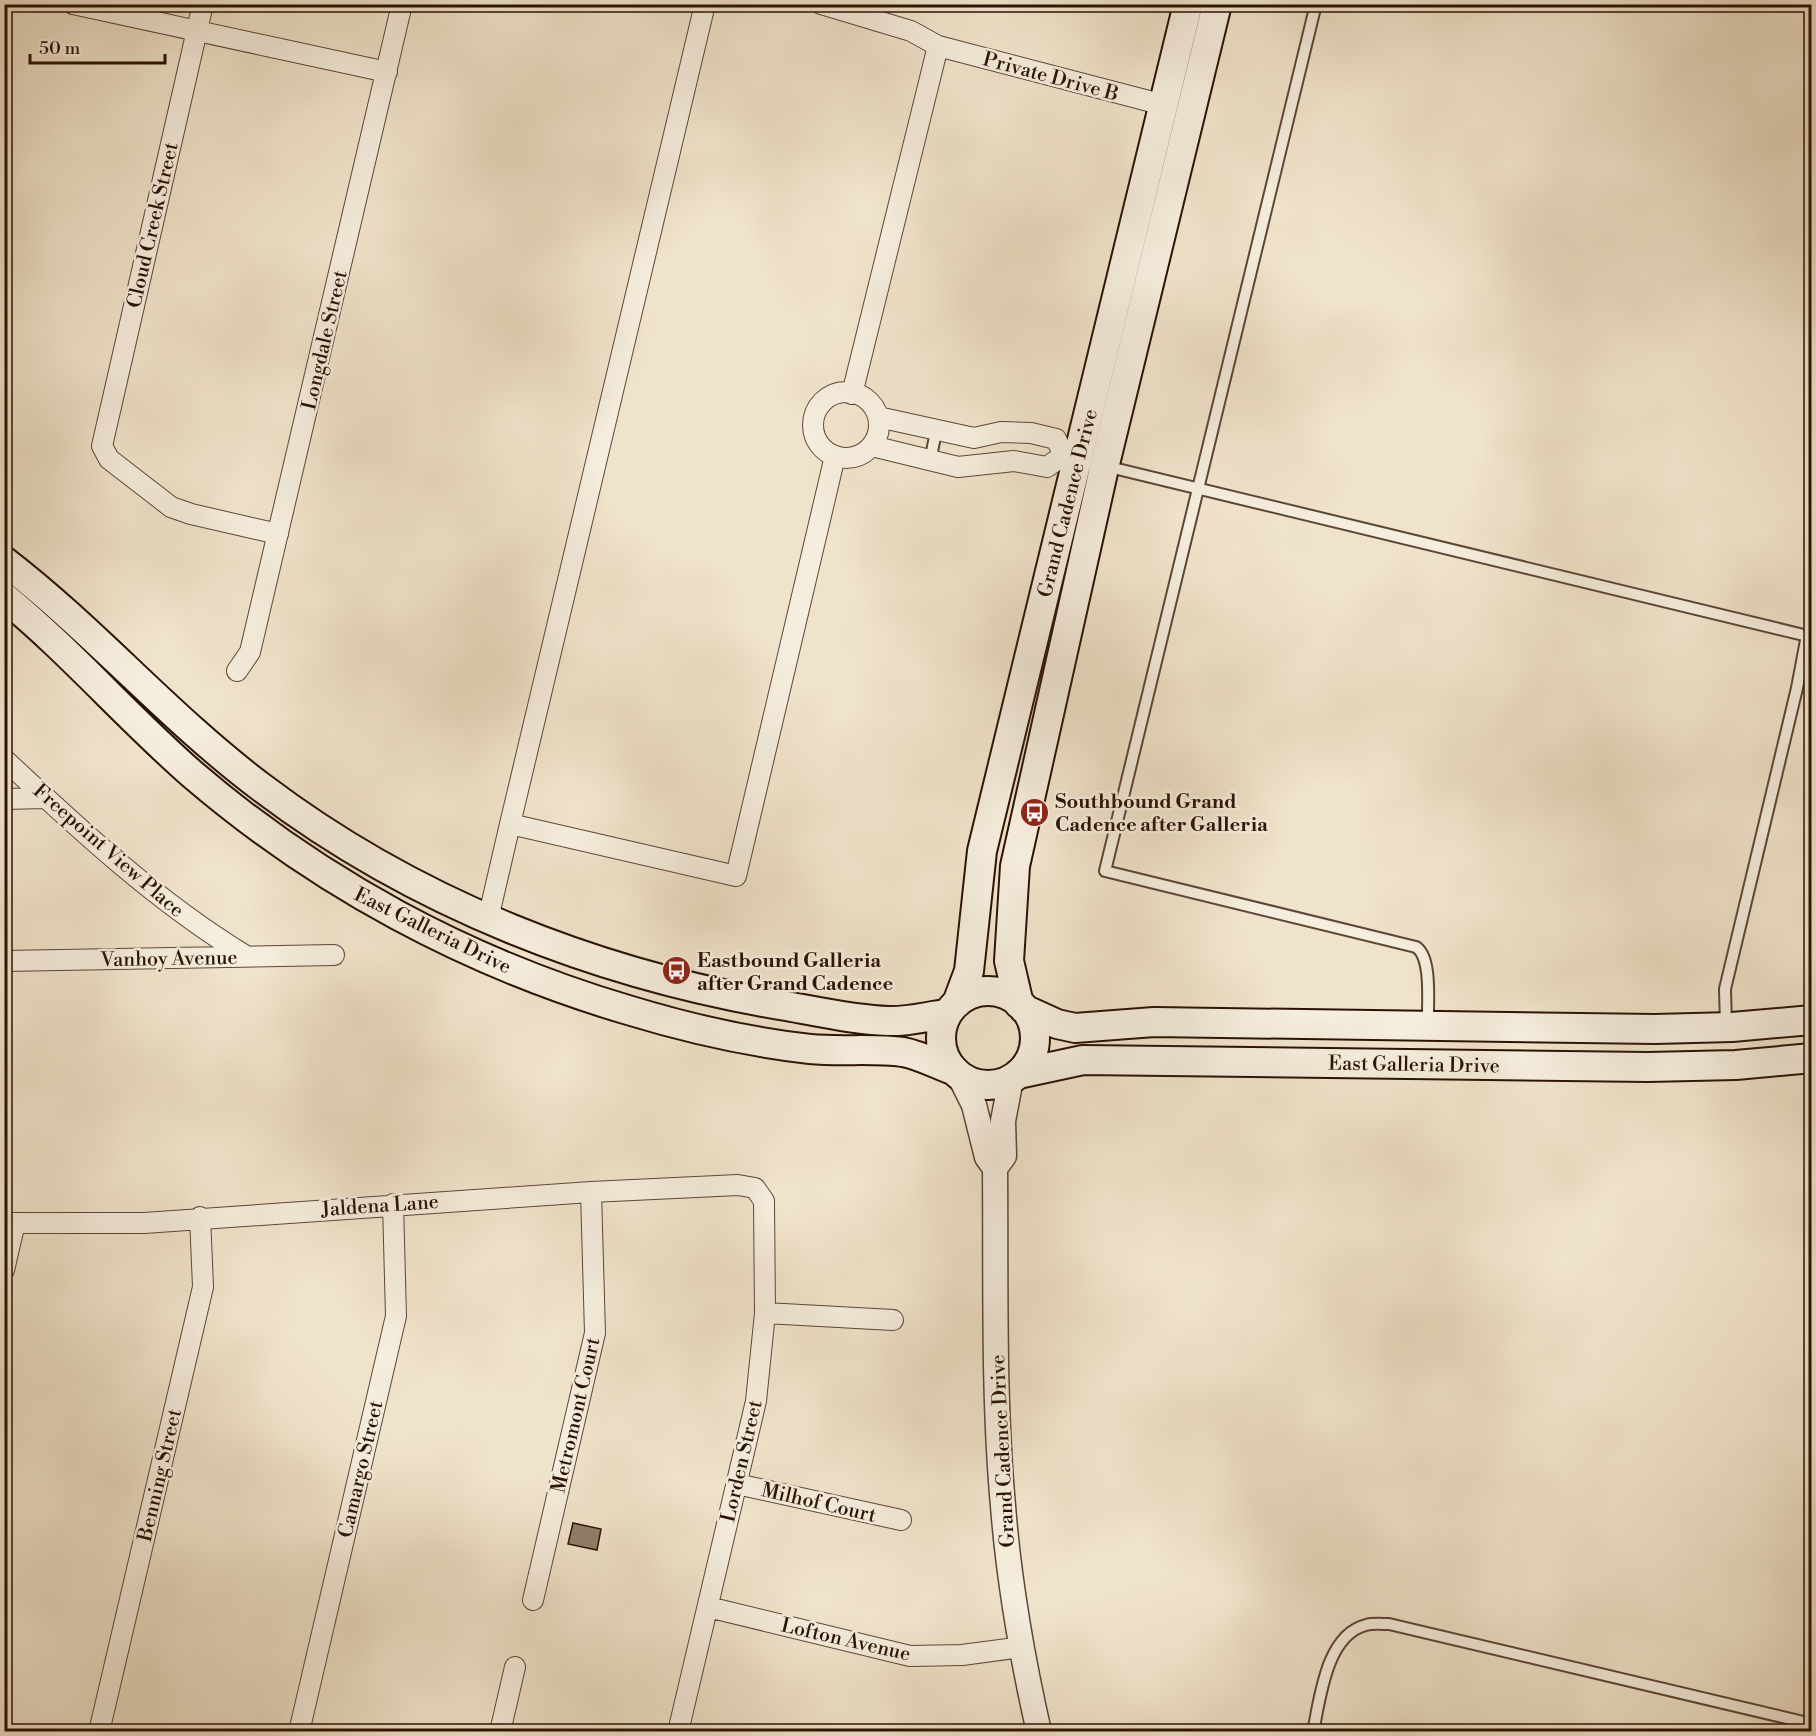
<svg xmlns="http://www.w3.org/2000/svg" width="1816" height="1736" viewBox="0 0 1816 1736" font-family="'Libre Bodoni',serif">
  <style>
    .building { fill: #917f6b; stroke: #2a1204; stroke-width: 1.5 }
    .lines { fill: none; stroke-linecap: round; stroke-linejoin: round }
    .service-casing { stroke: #5c4636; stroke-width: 14 }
    .minor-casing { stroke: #5c4636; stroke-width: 22 }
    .tertiary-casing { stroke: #5c4636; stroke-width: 27 }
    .secondary-casing { stroke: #2a1204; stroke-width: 32 }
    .service { stroke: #f5eddd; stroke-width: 10 }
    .minor { stroke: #f5eddd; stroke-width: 20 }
    .tertiary { stroke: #f5eddd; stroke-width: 24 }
    .secondary { stroke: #f5eddd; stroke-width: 28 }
    .labels { text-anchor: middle; stroke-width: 5; stroke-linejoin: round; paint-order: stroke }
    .street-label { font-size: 20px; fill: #2a1204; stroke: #f5eddd }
    .poi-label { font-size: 20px; font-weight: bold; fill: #2a1204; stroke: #f5eddd; text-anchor: start }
  </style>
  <rect width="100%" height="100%" fill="#f0e3cb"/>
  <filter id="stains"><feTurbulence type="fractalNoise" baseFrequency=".00333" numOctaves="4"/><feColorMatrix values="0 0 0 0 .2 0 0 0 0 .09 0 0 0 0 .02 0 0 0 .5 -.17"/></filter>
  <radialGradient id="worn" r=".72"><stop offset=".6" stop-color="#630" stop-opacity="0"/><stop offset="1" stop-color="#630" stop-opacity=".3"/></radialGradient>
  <path class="building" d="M 573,1523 L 601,1529 L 597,1550 L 568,1544 Z"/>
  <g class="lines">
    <defs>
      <path id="service" d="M 1316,4 L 1105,871 L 1416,947 C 1433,958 1427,1007 1428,1026
        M 930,461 L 936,432
        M 1105,466 L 1812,637
        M 1726,1025 L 1725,989 L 1797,688 L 1807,635
        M 1313,1732 C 1320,1699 1326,1635 1366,1625 C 1373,1623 1382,1624 1389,1624 L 1812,1724"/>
      <path id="minor" d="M 73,4 L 387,72
        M 203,4 L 102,446 L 109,459 L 171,507 L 191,514 L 278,534
        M 705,4 L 510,824 L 736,876 L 835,456
        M 821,4 L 911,31 L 938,46 L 1164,105
        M813 425a33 33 0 1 1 66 0a33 33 0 1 1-66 0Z
        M 852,394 L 938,46
        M 878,417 L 974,438 L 1001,432 L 1031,433 L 1056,439 L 1064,455
        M 872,446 L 958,467 L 1014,461 L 1047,467 L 1064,455 L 1078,459
        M 237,671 L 250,652 L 402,4
        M 4,759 C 81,831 156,901 246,956
        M 4,799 L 45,798
        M 488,919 L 510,824
        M 4,961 L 334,955
        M 4,1223 L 144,1223 L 591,1192 L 738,1185 L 755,1188 L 764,1201 L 765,1313 L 756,1401 L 678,1732
        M 4,1270 L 15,1223
        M 765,1313 L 893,1320
        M 737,1484 L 901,1520
        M 533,1600 L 595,1333 L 591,1192
        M 708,1607 L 910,1656 L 962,1655 L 1022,1647
        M 99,1732 L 203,1287 L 200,1217
        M 299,1732 L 396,1316 L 393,1204
        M 500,1732 L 515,1667"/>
      <path id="tertiary" d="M 960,1077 L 974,1105 L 987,1157 L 995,1168 C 996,1280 993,1394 1003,1506 C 1009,1582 1022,1657 1039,1732
        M 995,1168 L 1004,1156 L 1003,1121 L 1011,1079"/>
      <path id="secondary" d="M 4,561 C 95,631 169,718 261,787 C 414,903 598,975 786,1006 C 820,1012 855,1020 888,1021 C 908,1022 928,1016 947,1014
        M 4,597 C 71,652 127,717 192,774 C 319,883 468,963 628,1010 C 687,1028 748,1042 810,1049 C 841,1052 873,1048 903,1052 C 920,1055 938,1065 955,1071
        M941 1038a47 47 0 1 1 94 0a47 47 0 1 1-94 0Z
        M 957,1003 L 969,971 L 982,851 L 1188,4
        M 1019,1004 L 1009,961 L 1015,866 L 1104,468 L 1217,4
        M 1024,1009 L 1057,1024 L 1075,1028 L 1154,1022 L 1655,1029 L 1732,1027 L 1812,1020
        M 1018,1074 L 1083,1060 L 1648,1067 L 1736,1065 L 1812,1058"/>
    </defs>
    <use href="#service" class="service-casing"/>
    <use href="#minor" class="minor-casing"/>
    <use href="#tertiary" class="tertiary-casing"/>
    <use href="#secondary" class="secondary-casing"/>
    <use href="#service" class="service"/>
    <use href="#minor" class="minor"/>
    <use href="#tertiary" class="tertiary"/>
    <use href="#secondary" class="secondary"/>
  </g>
  <defs>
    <symbol id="bus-disc" viewBox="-11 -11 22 22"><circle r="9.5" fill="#8f2418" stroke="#f5eddd"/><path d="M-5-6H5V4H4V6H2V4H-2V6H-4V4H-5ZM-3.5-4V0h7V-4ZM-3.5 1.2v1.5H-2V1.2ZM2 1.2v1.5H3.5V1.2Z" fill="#fff"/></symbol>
  </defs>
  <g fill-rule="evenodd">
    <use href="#bus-disc" x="1018" y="796" width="33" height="33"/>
    <use href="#bus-disc" x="660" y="954" width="33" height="33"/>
  </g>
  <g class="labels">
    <g class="street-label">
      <text transform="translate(1051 76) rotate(15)" y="7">Private Drive B</text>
      <text transform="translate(152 225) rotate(-77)" y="7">Cloud Creek Street</text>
      <text transform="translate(324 340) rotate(-77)" y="7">Longdale Street</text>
      <text transform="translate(1067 503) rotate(-76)" y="7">Grand Cadence Drive</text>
      <text transform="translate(109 850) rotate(41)" y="7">Freepoint View Place</text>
      <text transform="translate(433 930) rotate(26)" y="7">East Galleria Drive</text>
      <text transform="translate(169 958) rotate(-1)" y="7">Vanhoy Avenue</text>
      <text transform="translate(1414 1064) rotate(1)" y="7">East Galleria Drive</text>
      <text transform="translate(380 1205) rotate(-4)" y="7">Jaldena Lane</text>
      <text transform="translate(575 1415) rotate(-77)" y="7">Metromont Court</text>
      <text transform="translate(1002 1451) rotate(-93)" y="7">Grand Cadence Drive</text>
      <text transform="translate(741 1461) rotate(-77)" y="7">Lorden Street</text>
      <text transform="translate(360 1469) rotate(-77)" y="7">Camargo Street</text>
      <text transform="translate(159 1475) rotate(-77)" y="7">Benning Street</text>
      <text transform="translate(819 1502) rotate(13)" y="7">Milhof Court</text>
      <text transform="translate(846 1639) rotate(13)" y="7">Lofton Avenue</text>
    </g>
    <g class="poi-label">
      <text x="1055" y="808">Southbound Grand<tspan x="1055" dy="23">Cadence after Galleria</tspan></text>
      <text x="697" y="967">Eastbound Galleria<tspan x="697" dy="23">after Grand Cadence</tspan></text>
    </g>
  </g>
  <rect width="1816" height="1736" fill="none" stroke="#f0e3cb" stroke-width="24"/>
  <rect x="6" y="6" width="1804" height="1724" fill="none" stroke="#2a1204" stroke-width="3"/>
  <rect x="12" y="12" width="1792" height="1712" fill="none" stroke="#2a1204" stroke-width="1.5"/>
  <path d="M30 54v9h135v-9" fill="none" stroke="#2a1204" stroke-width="3"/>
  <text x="39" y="54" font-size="18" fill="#2a1204" stroke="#f5eddd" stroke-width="4.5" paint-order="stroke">50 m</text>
  <rect width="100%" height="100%" filter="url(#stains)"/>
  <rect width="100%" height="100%" fill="url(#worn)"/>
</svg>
